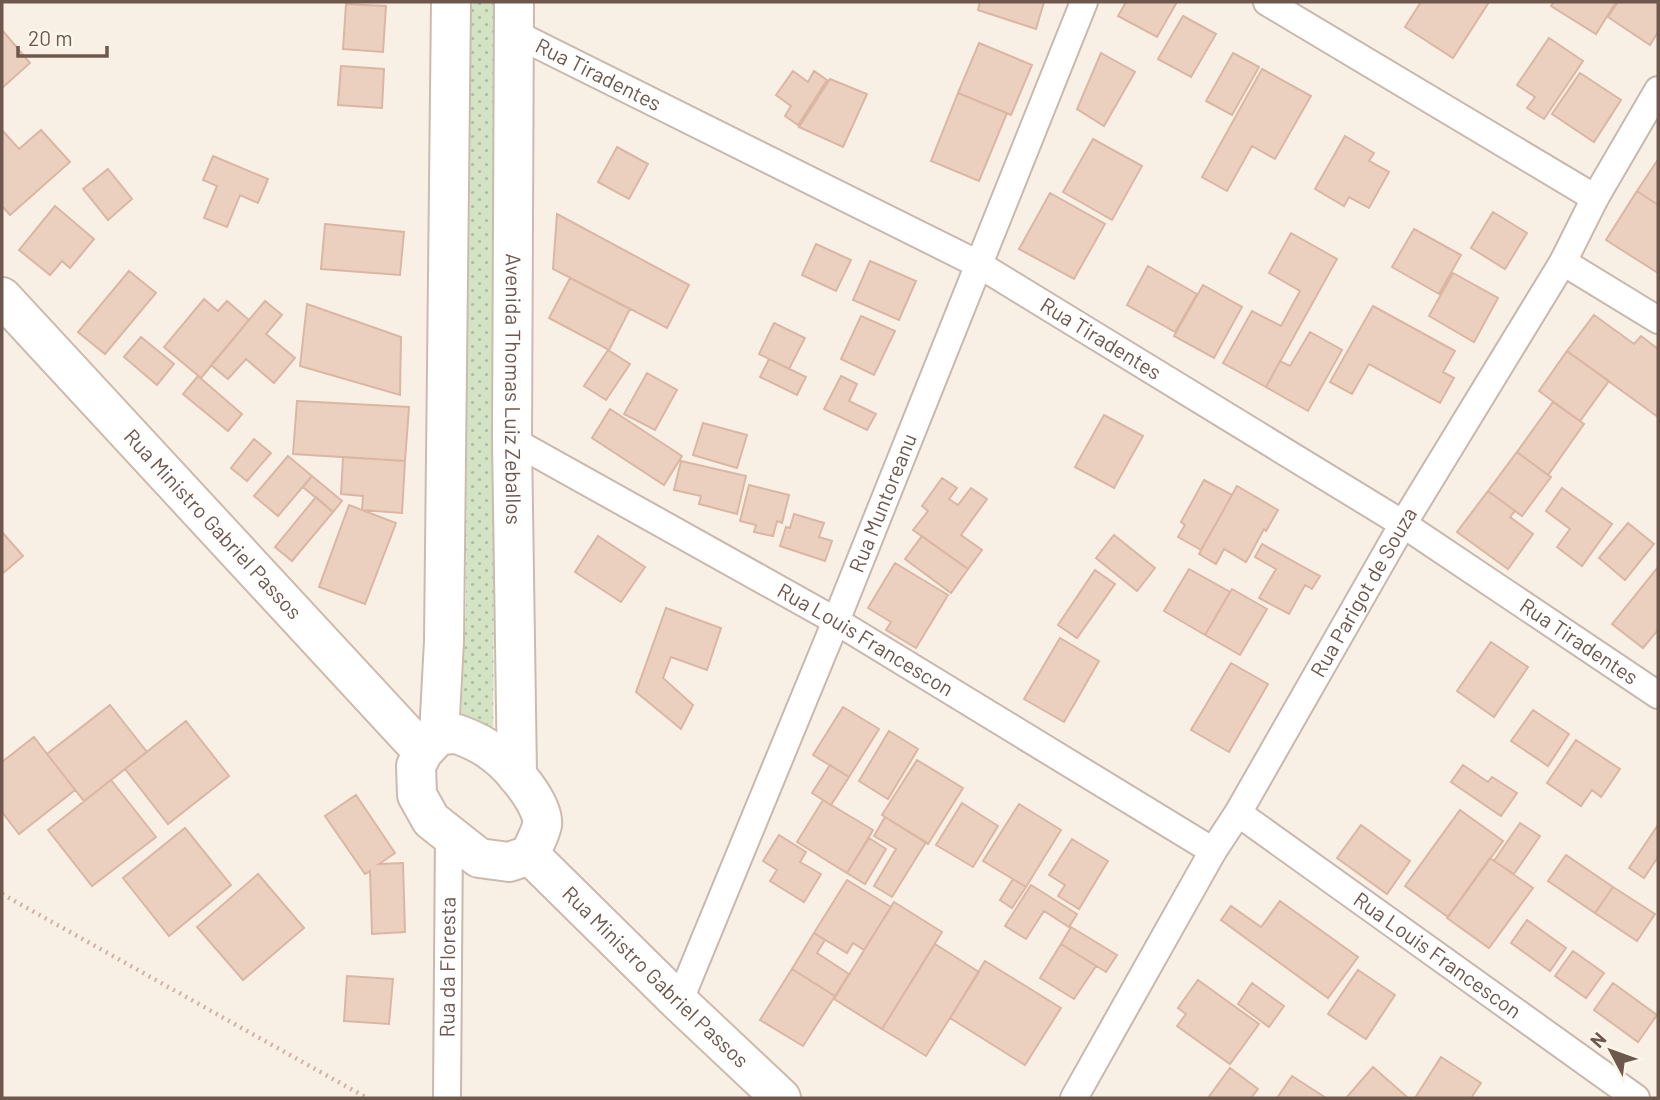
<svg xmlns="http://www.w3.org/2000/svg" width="1660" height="1100" viewBox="0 0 1660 1100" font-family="Barlow,sans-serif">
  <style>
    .grass { fill: url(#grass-dots) }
    .building { fill: #ebd0c0; stroke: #dbb6a3; stroke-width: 2 }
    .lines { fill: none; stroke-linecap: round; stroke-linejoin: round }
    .minor-casing { stroke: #c8b8ad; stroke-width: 30 }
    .secondary-casing { stroke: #cdbaad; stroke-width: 42 }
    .path { stroke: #cfb3a4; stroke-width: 4.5; stroke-dasharray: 2 5; stroke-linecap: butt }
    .minor { stroke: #fff; stroke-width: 26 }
    .secondary { stroke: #fff; stroke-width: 38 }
    .labels { text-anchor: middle; stroke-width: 6; stroke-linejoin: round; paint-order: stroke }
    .street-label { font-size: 21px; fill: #6e584e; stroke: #fcf5ea }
  </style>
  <defs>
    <pattern id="grass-dots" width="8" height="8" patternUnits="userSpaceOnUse" patternTransform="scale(1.75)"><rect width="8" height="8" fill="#d3e4c5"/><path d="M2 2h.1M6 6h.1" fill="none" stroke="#afbca2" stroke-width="1.8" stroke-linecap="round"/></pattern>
  </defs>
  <rect width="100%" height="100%" fill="#f9f0e5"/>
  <path class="grass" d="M 468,2 L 497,2 L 493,738 L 461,721 L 466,606 Z"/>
  <path class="building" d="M 980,2 L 1044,2 L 1036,29 L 978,10 Z
    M 1126,2 L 1177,2 L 1157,37 L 1118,16 Z
    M 1421,2 L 1489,2 L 1453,58 L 1405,27 Z
    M 1554,2 L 1616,2 L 1596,34 L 1551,6 Z
    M 1618,2 L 1655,2 L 1658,4 L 1658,32 L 1650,45 L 1608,17 Z
    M 346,4 L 386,6 L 383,52 L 343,49 Z
    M 1183,16 L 1216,34 L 1191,77 L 1158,59 Z
    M 2,30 L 30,63 L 2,88 Z
    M 1549,38 L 1583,61 L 1544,119 L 1527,108 L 1535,97 L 1517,85 Z
    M 979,43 L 1032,65 L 1011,115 L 958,93 Z
    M 1101,53 L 1135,72 L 1104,126 L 1077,109 Z
    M 1233,53 L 1259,67 L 1232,115 L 1206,101 Z
    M 341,66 L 384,69 L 382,108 L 338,105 Z
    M 1262,69 L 1311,96 L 1275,159 L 1252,146 L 1227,191 L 1202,177 Z
    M 793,71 L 808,82 L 814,71 L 827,80 L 798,125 L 785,116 L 791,106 L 776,95 Z
    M 1580,73 L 1621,100 L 1594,142 L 1552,114 Z
    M 830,79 L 867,94 L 843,147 L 799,127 Z
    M 958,93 L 1007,113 L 979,181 L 931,161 Z
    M 2,130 L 19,149 L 41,130 L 70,162 L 10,215 L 2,206 Z
    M 1345,136 L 1374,153 L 1369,161 L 1389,172 L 1369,208 L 1349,197 L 1344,206 L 1315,189 Z
    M 1093,139 L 1142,166 L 1112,220 L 1063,192 Z
    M 617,147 L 648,164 L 629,199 L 598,182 Z
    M 213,156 L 268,179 L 258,203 L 240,195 L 227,227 L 204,218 L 217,186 L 203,180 Z
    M 1657,161 L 1658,162 L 1658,205 L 1637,191 Z
    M 108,169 L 132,199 L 108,220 L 83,189 Z
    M 1637,191 L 1658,205 L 1658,273 L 1606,240 Z
    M 1050,193 L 1105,224 L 1074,279 L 1019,249 Z
    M 55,206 L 94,239 L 70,268 L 62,261 L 50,275 L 19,250 Z
    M 1493,212 L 1527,233 L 1505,269 L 1471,248 Z
    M 557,214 L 689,285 L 667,328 L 553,269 Z
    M 325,224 L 404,232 L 400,275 L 321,269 Z
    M 1414,229 L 1461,255 L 1439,294 L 1392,267 Z
    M 1291,233 L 1337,259 L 1266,387 L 1223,363 L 1252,311 L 1281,326 L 1300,291 L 1269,273 Z
    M 816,244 L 851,260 L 836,291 L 802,275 Z
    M 870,261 L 916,281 L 899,320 L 853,300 Z
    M 1148,266 L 1197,294 L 1175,332 L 1127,305 Z
    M 129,271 L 156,293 L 105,354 L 78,332 Z
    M 1453,273 L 1498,298 L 1474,342 L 1429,316 Z
    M 570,278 L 630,309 L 609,350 L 549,318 Z
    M 1203,285 L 1242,307 L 1214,358 L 1174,336 Z
    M 204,299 L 218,311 L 227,301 L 249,320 L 201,378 L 164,347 Z
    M 265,301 L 282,315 L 266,334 L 295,358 L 274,383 L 246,359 L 228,379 L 211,365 Z
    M 307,304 L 401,337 L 400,395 L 300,366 Z
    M 1373,306 L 1455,351 L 1443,372 L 1454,378 L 1440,403 L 1369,364 L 1352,394 L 1330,382 Z
    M 1594,315 L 1634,344 L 1641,336 L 1658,349 L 1658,417 L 1567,351 Z
    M 861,316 L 895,331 L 874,375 L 841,359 Z
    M 774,323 L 805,338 L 789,369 L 759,354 Z
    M 1310,332 L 1342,350 L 1308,411 L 1266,387 L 1280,361 L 1290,366 Z
    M 141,337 L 174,364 L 157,385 L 124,357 Z
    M 608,350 L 630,364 L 606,400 L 584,386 Z
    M 1567,351 L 1609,381 L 1580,421 L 1539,391 Z
    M 769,359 L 806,377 L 797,395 L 760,377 Z
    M 647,373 L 677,390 L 655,430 L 624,414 Z
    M 198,376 L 242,414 L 228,431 L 183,394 Z
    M 841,376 L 857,384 L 849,401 L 876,414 L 867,430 L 824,409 Z
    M 297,401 L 409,407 L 405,461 L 293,454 Z
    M 1553,402 L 1584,424 L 1548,475 L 1517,452 Z
    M 610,409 L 682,456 L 664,485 L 592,438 Z
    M 1104,415 L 1143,436 L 1114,488 L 1075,467 Z
    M 703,423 L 747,435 L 737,468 L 693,455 Z
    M 254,439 L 271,453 L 247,481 L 231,468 Z
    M 1517,452 L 1551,477 L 1522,516 L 1488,491 Z
    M 288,456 L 312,476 L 278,516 L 254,496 Z
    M 343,457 L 405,461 L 402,513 L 362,510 L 363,496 L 341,494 Z
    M 681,461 L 746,476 L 737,514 L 699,504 L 701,496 L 674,490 Z
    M 312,476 L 342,501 L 333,512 L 303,487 Z
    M 942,478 L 957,488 L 949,499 L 958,505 L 971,488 L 987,499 L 961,535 L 982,550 L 968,569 L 913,530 L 928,511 L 922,506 Z
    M 1204,480 L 1232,495 L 1201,550 L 1178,537 L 1185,525 L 1181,522 Z
    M 749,485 L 789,495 L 782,523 L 777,521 L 773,536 L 754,532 L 756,525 L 740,521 Z
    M 1237,486 L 1278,510 L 1266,531 L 1264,529 L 1246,562 L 1224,549 L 1216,564 L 1199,554 Z
    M 1562,488 L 1612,524 L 1582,566 L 1557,547 L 1570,529 L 1546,511 Z
    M 1488,491 L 1515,511 L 1510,517 L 1533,534 L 1508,569 L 1457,532 Z
    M 316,497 L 333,512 L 292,561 L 275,547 Z
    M 349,505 L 396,523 L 365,604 L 319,587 Z
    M 794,514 L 824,523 L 819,537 L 832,541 L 825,561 L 780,546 L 786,527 L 790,528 Z
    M 1628,523 L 1654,544 L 1625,580 L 1599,558 Z
    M 2,532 L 23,556 L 2,574 Z
    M 1114,535 L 1155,568 L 1137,591 L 1096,558 Z
    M 598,536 L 645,567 L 621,602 L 575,572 Z
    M 922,536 L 968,569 L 951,593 L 905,559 Z
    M 1262,544 L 1320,576 L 1312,589 L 1305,585 L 1289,614 L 1259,598 L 1276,569 L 1255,557 Z
    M 895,563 L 948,595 L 916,648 L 886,630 L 891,622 L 868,608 Z
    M 1658,567 L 1658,630 L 1643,648 L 1612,624 Z
    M 1189,569 L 1230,592 L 1205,635 L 1164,611 Z
    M 1095,570 L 1115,584 L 1077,638 L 1058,625 Z
    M 1232,589 L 1267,609 L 1240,655 L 1205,635 Z
    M 666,608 L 721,628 L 707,670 L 671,657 L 663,678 L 693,705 L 681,729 L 636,692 Z
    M 1060,638 L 1099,661 L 1064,722 L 1024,699 Z
    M 1491,642 L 1528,667 L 1494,717 L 1457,691 Z
    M 1231,663 L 1268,684 L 1229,752 L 1191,730 Z
    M 110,705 L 147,752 L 84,801 L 47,754 Z
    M 843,707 L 879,729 L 849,777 L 813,755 Z
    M 1533,710 L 1569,734 L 1548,766 L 1511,741 Z
    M 186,721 L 229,776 L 168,824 L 125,769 Z
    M 889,731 L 918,749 L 888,799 L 859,781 Z
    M 34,737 L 75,790 L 19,834 L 2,812 L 2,762 Z
    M 1576,740 L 1620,769 L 1601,797 L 1592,790 L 1581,806 L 1547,783 Z
    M 917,760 L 963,788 L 928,844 L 882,815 Z
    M 830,765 L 849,777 L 831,805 L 812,793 Z
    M 1463,765 L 1488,782 L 1492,777 L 1517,793 L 1501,816 L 1451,782 Z
    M 111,780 L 156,837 L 92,886 L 48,830 Z
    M 356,795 L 395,853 L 379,864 L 403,863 L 405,932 L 372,934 L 370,871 L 365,874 L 325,816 Z
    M 823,800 L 873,830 L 847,873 L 797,842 Z
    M 962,803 L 998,826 L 973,867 L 936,845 Z
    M 1019,804 L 1061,830 L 1026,887 L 983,861 Z
    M 1460,810 L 1503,841 L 1448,917 L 1405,886 Z
    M 885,817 L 926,842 L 892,897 L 874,886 L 896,849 L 874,836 Z
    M 1520,823 L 1540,836 L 1514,874 L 1494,861 Z
    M 1361,825 L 1410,861 L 1387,894 L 1337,858 Z
    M 1658,825 L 1658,857 L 1644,878 L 1629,868 Z
    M 185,828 L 231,885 L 169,936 L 123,878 Z
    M 779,835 L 806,852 L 800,862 L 821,874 L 804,902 L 770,881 L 777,870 L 763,861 Z
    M 869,838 L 886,849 L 865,884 L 847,873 Z
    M 1072,839 L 1108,861 L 1079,909 L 1058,896 L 1065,885 L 1049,875 Z
    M 1566,855 L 1613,887 L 1595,913 L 1548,881 Z
    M 1490,858 L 1533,888 L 1489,948 L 1447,918 Z
    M 258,874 L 304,928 L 243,980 L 197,927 Z
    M 1013,879 L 1026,887 L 1012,908 L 1000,900 Z
    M 847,880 L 891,907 L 864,950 L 853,943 L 847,953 L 814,933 Z
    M 1031,885 L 1077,914 L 1069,927 L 1044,911 L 1026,939 L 1005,926 Z
    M 1613,887 L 1655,914 L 1637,941 L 1595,913 Z
    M 1280,901 L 1358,957 L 1328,998 L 1221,920 L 1231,906 L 1261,927 Z
    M 894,902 L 942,932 L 882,1029 L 834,999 Z
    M 1527,920 L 1566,948 L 1550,971 L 1511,943 Z
    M 1071,927 L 1117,955 L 1106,972 L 1061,944 Z
    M 814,933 L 825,940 L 817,953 L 849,974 L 835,996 L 792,969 Z
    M 935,944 L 979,972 L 926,1056 L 882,1029 Z
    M 1061,944 L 1096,966 L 1074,999 L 1040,978 Z
    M 1573,951 L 1604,973 L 1586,998 L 1555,976 Z
    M 985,961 L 1061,1008 L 1025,1065 L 950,1018 Z
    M 792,969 L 835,996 L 803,1046 L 760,1020 Z
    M 1358,970 L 1395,995 L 1366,1039 L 1328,1014 Z
    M 347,976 L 393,979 L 389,1024 L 344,1021 Z
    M 1198,980 L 1259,1024 L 1230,1064 L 1177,1026 L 1186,1014 L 1178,1008 Z
    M 1252,983 L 1284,1006 L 1269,1027 L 1238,1004 Z
    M 1613,983 L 1657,1015 L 1638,1042 L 1594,1010 Z
    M 1441,1057 L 1481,1083 L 1471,1098 L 1415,1098 Z
    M 1373,1067 L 1407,1097 L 1407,1098 L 1346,1098 Z
    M 1230,1068 L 1258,1089 L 1251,1098 L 1208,1098 Z
    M 1292,1076 L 1326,1098 L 1277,1098 Z"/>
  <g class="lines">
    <defs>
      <g id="minor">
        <path d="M 1267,2 L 1595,198"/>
        <path id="s1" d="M 514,33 L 978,264 L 1403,524 L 1658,695"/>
        <path d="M 1563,262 L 1658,320"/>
        <path id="s2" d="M 512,440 L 836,621 L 1213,851"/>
        <path id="s3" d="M 1238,813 L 1636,1098"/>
        <path id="s4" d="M 679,1002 L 836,621 L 1084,2"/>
        <path id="s5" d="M 447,1098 L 449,834"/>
        <path id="s6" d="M 1074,1098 L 1213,851 L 1238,813 L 1403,524 L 1563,262 L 1595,198 L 1658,90"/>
      </g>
      <g id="secondary">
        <path id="s7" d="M 514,2 L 512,440 L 517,776"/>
        <path id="s8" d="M 2,297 L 423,752"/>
        <path d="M 457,734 C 471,739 484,745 495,754 C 511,766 545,805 542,825 C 540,835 533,846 530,855 L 509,862 L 479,858 L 431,820 L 417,795 L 416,766 L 423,752 L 439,735 Z"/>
        <path d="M 439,735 L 444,641 L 451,2"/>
        <path id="s9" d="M 530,855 L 679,1002 L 781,1098"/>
      </g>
    </defs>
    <use href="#minor" class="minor-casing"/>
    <use href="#secondary" class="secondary-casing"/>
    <path class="path" d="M 2,894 L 367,1098"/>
    <use href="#minor" class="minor"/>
    <use href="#secondary" class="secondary"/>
  </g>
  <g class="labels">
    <g class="street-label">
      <text dy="7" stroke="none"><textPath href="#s1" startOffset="94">Rua Tiradentes</textPath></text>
      <text dy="7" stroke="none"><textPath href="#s1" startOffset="662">Rua Tiradentes</textPath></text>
      <text dy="7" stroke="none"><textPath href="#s7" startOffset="387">Avenida Thomas Luiz Zeballos</textPath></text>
      <text dy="7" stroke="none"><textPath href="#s4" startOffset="539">Rua Muntoreanu</textPath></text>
      <text dy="7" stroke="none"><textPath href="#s8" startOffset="310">Rua Ministro Gabriel Passos</textPath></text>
      <text dy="7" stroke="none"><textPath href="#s6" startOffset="583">Rua Parigot de Souza</textPath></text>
      <text dy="7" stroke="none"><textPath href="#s2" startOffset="406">Rua Louis Francescon</textPath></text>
      <text dy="7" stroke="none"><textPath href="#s1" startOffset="1228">Rua Tiradentes</textPath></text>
      <text dy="7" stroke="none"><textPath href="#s3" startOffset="245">Rua Louis Francescon</textPath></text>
      <text dy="7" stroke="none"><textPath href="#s5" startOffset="131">Rua da Floresta</textPath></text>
      <text dy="7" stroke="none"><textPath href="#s9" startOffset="175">Rua Ministro Gabriel Passos</textPath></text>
    </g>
  </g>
  <rect width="1660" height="1100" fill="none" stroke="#6e584e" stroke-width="7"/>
  <g transform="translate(1611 1051) rotate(311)" stroke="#fcf5ea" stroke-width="5" paint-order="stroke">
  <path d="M0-5L12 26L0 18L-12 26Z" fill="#6e584e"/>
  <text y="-10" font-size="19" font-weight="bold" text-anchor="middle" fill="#6e584e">N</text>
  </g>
  <path d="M18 46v10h89v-10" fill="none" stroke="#6e584e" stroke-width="3.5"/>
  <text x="28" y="46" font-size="21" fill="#6e584e" stroke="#fcf5ea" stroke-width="5" paint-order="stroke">20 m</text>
</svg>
